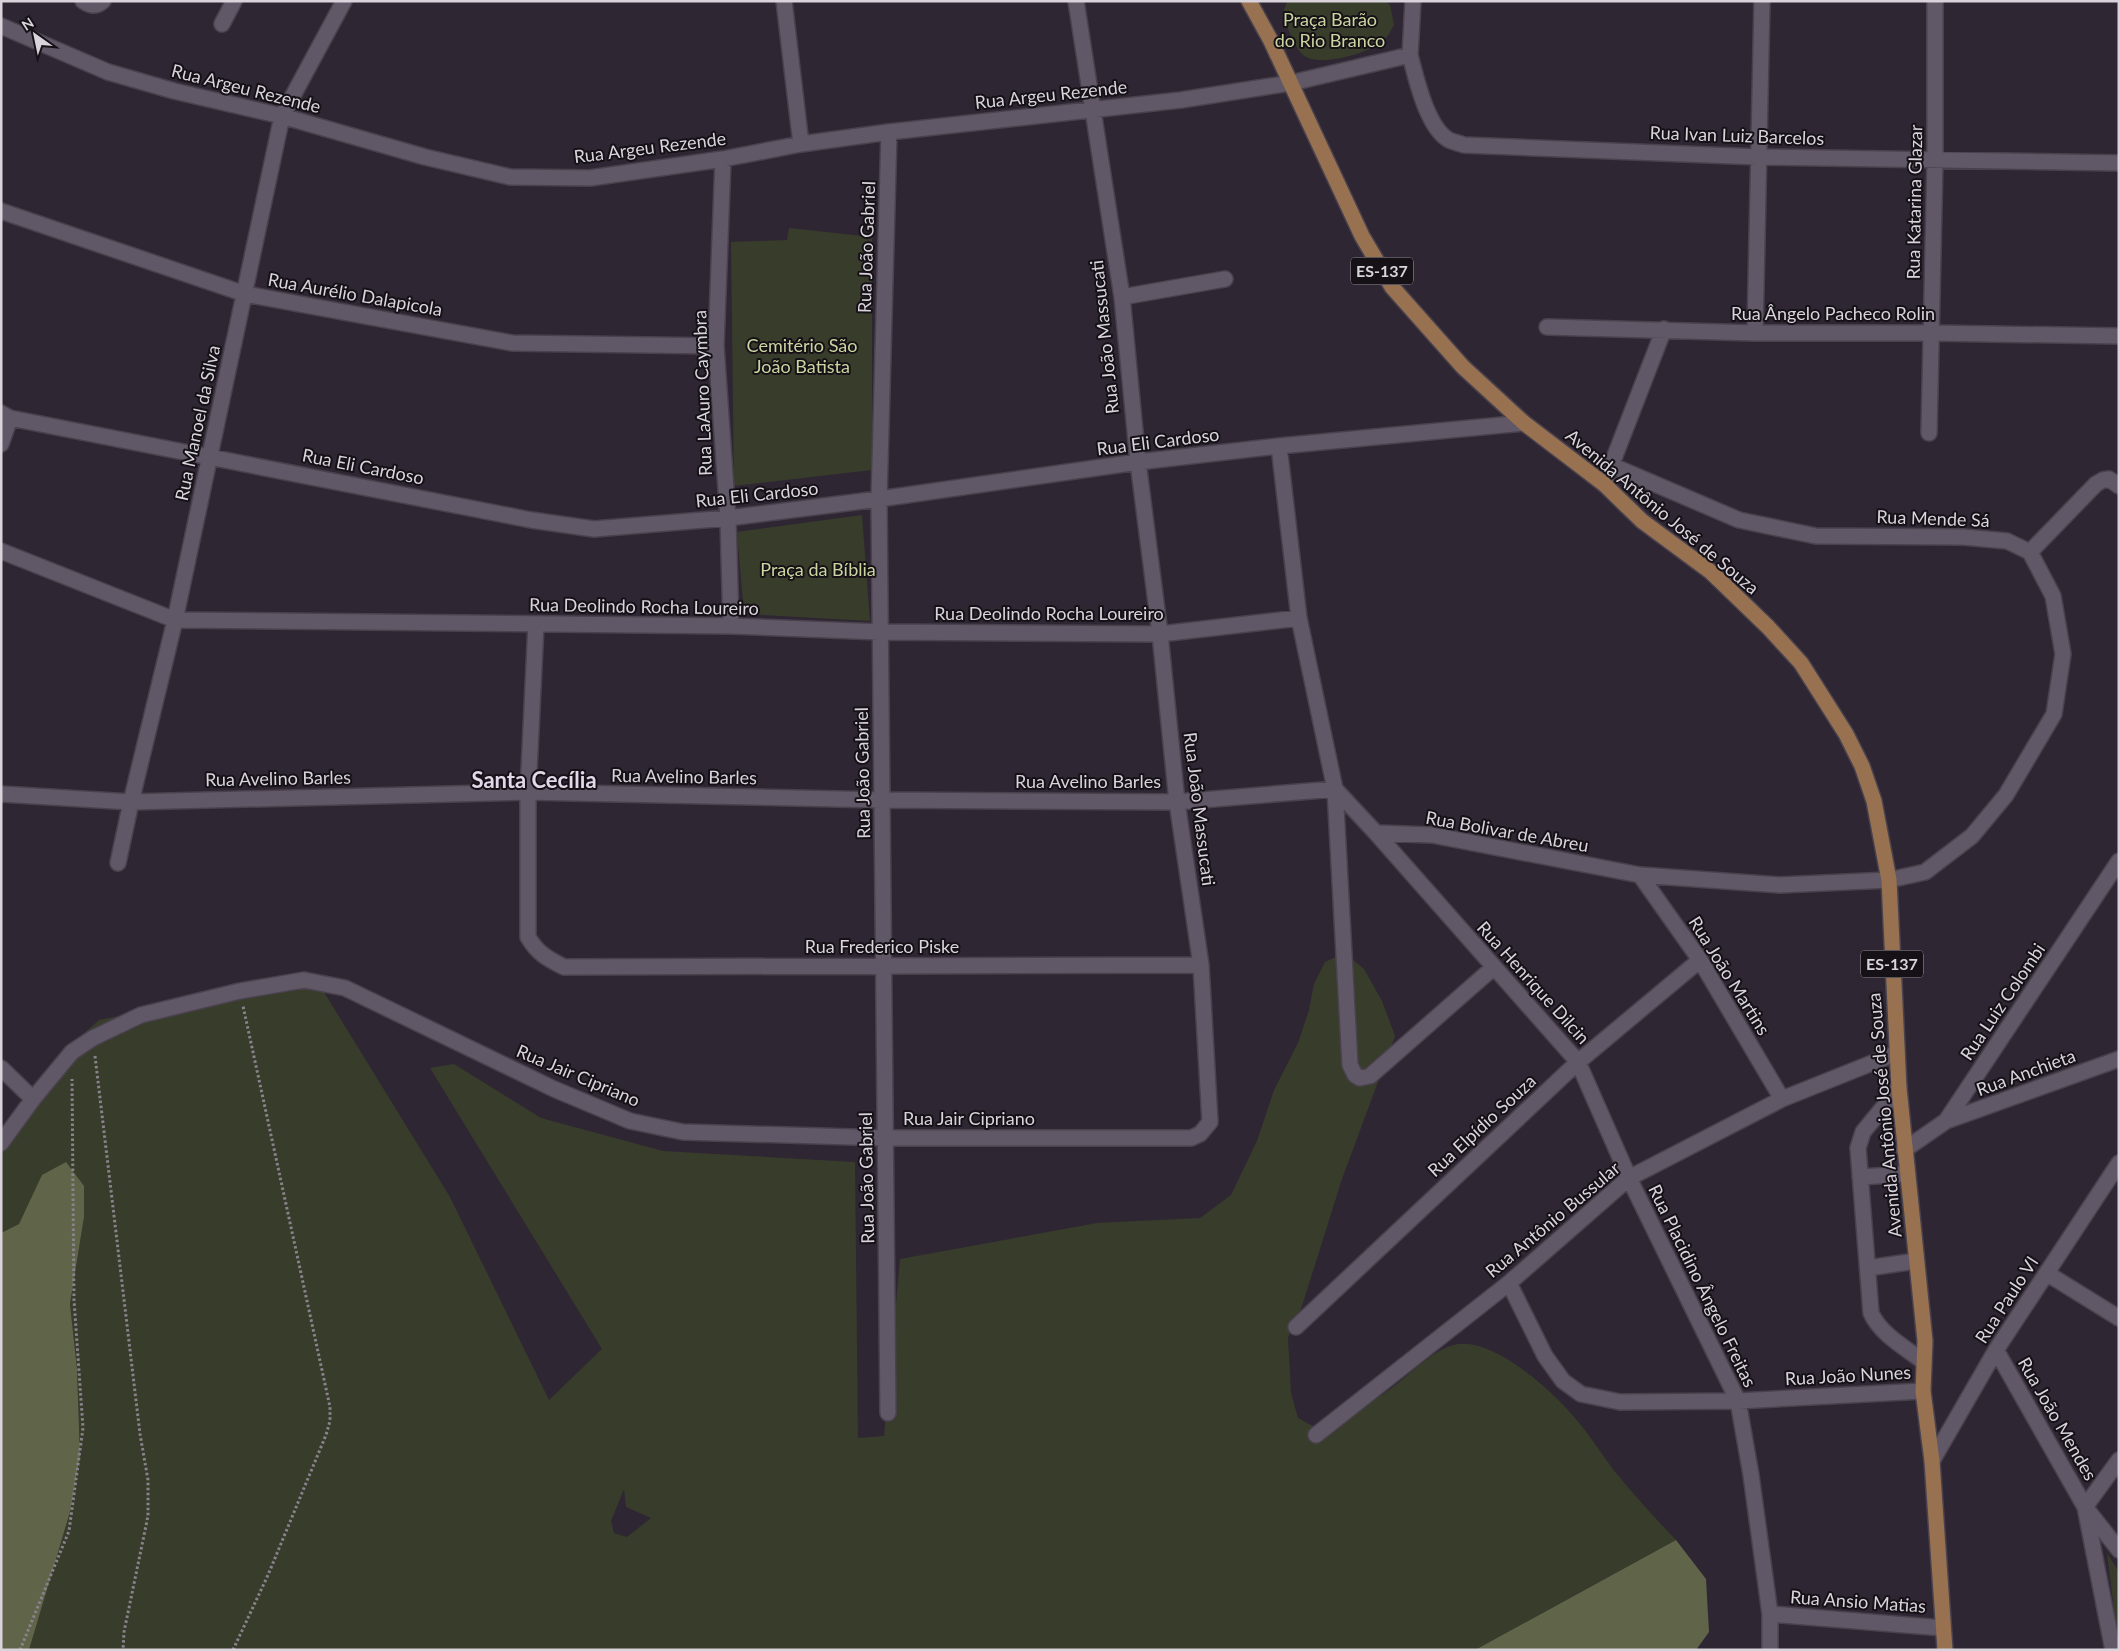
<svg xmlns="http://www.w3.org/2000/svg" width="2120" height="1651" viewBox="0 0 2120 1651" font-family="Lato,sans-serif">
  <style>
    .green { fill: #383c2b; fill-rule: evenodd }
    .forest { fill: #606549 }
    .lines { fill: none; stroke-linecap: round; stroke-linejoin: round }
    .minor-casing { stroke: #49424d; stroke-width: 18 }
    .major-casing { stroke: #49424d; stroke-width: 18 }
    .path { stroke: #8a838d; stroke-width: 3; stroke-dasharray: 2.5 2.5; stroke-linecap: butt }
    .minor { stroke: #615867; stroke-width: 15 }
    .major { stroke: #987151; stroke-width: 15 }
    .labels { text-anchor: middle; stroke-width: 4; stroke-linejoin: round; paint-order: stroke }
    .shield { fill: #151117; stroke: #9e99a1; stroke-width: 1 }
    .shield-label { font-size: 16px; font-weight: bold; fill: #d9d3dc }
    .park-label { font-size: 18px; fill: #cbd59f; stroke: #151117 }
    .street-label { font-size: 18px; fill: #d9d3dc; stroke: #151117 }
    .district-label { font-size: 22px; font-weight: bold; fill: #e3d8e9; stroke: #151117 }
  </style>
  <rect width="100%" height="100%" fill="#2f2633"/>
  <path class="green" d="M 1287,1 L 1386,1 L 1390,5 L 1394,25 C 1391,30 1388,37 1383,41 C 1369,53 1317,69 1302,54 C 1295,47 1287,26 1282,16 Z
    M 789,228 L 872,237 L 872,470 L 734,486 L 731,242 L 787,240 Z
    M 862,515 L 870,621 L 744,614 L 737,532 Z
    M 1345,953 L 1364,969 L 1382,1001 L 1395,1036 L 1342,1179 L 1302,1306 L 1288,1338 L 1291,1393 L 1298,1418 L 1320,1430 C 1348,1417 1374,1402 1398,1383 C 1413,1371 1434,1350 1454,1345 C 1491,1335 1553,1391 1575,1418 C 1590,1435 1602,1455 1616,1473 C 1635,1496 1655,1518 1676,1540 L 1475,1650 L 29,1650 L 70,1512 L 80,1456 L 77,1369 L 70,1304 L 84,1217 L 43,1175 L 19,1224 L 1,1233 L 1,1130 L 55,1059 L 99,1020 L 199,1000 L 319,984 L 450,1197 L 549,1400 L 602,1349 L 430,1068 L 454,1064 L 541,1118 L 663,1151 L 855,1162 L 858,1438 L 884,1436 L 900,1259 L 1097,1223 L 1200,1218 L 1231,1195 L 1257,1141 L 1274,1090 L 1298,1043 L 1309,1010 L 1314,984 L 1325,962 ZM 624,1489 L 626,1507 L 651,1518 L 627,1537 L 614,1533 L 611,1521 Z
    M 2107,1553 L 2119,1572 L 2119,1650 Z"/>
  <path class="forest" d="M 66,1162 L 84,1186 L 84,1217 L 70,1304 L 77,1369 L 80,1456 L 70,1512 L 29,1650 L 1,1650 L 1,1233 L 19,1224 L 42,1175 Z
    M 1676,1540 L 1706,1579 L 1709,1632 L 1696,1650 L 1475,1650 Z"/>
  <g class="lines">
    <defs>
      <path id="minor" d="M 83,1 C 90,6 96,7 103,1
        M 784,1 L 801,144
        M 222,24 L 234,1
        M 1,26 L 108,72 L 174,91 L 282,116 L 425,157 L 510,177 L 590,178 L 723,159 L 801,144 L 889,132 L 1181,100 L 1291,83 L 1410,55 L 1413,1
        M 1410,55 C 1416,78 1427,128 1449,140 C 1453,142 1459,143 1464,145 L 1759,157 L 2119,163
        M 723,159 L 716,346 L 728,518 L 731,626
        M 1,211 L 245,294 L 512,343 L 716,346
        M 1122,297 L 1225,279
        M 1547,327 L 1755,333 L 1931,333 L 2119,336
        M 1755,333 L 1762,1
        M 1,413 L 10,418 L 531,520 L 594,529 L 728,518 L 879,499 L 1138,462 L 1279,446 L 1524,423
        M 1929,433 L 1935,159 L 1935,1
        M 1,444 L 10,418
        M 1279,446 L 1299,618 L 1335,789 L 1376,833 L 1432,835 L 1640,875 L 1780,885 L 1889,880 L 1925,872 L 1972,836 L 2006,795 L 2054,714 L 2063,654 L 2053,596 L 2030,552 L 2007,541 L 1963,537 L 1816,536 L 1739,520 L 1613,466
        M 1604,484 L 1664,329
        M 1,551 L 175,620 L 731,626 L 880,632 L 1160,634 L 1299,618
        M 2030,552 L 2096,484 L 2103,480 L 2109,479 L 2119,486
        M 536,624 L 528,792 L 528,937 C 537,953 548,959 564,967 L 1201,965
        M 1,794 L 131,802 L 528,792 L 882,800 L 1177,802 L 1335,789 L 1350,1065 L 1355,1075 L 1360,1078 L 1370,1076 L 1494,967
        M 1376,833 L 1578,1062 L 1629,1178 L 1738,1401 L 1751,1475 L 1770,1614 L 1770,1650
        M 118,863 L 131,802 L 175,620 L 282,116 L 344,1
        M 1640,875 L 1700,960 L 1782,1099
        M 1,1068 L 33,1099
        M 1899,1088 L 1863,1132 L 1858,1148 L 1871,1313 C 1881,1335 1906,1348 1924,1362
        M 1946,1121 L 2119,1059
        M 1,1143 L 33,1099 L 72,1052 L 93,1038 L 141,1015 L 240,991 L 304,980 L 345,988 L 554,1089 L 630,1121 L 683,1132 L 885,1138 L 1191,1138 L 1200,1134 L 1210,1122 L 1201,965 L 1177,802 L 1160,634 L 1138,462 L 1122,297 L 1076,1
        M 1904,1150 L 1946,1121 L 2119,861
        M 1860,1177 L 1907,1174
        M 1868,1268 L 1916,1261
        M 2048,1274 L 2119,1318
        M 1509,1283 L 1545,1356 L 1563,1381 L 1581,1394 L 1620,1402 L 1738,1401 L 1923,1391
        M 1296,1327 L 1578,1062 L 1700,960
        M 1996,1350 L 2085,1507 L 2119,1550
        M 888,1413 L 879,499 L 889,132
        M 1316,1435 L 1509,1283 L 1629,1178 L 1782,1099 L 1897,1053
        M 1932,1461 L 1996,1350 L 2119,1163
        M 1770,1614 L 1943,1628
        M 2113,1650 L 2085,1507 L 2119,1460"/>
      <path id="major" d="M 1249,1 L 1271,41 L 1362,236 L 1392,287 L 1463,367 L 1524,423 L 1604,484 L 1642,521 L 1711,572 L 1768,627 L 1801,663 L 1846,734 L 1862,766 L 1874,801 L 1889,880 L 1899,1088 L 1925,1341 L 1923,1391 L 1932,1461 L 1945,1650"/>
    </defs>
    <use href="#minor" class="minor-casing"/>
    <use href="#major" class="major-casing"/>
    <path class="path" d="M 95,1056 L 140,1434 L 148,1480 L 148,1516 L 124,1632 L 123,1650
      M 20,1650 L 69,1531 L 83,1428 L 74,1300 L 72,1079
      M 233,1650 L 268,1575 L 326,1435 L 330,1421 L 330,1407 L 243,1006"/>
    <use href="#minor" class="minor"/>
    <use href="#major" class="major"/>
  </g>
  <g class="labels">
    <g class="shield">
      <rect x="1351" y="257.5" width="62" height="27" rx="4"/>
      <rect x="1861" y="950.5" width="62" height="27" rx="4"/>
    </g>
    <g class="shield-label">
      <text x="1382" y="277">ES-137</text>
      <text x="1892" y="970">ES-137</text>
    </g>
    <g class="park-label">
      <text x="1330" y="26">Praça Barão<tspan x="1330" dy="21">do Rio Branco</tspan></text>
      <text x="802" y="352">Cemitério São<tspan x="802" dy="21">João Batista</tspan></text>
      <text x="818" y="576">Praça da Bíblia</text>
    </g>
    <g class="street-label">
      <text transform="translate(246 89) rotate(14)" y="6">Rua Argeu Rezende</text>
      <text transform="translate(1051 95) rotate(-6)" y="6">Rua Argeu Rezende</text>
      <text transform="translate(1737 136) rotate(2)" y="6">Rua Ivan Luiz Barcelos</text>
      <text transform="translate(650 148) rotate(-7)" y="6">Rua Argeu Rezende</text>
      <text transform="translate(1915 202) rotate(-89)" y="6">Rua Katarina Glazar</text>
      <text transform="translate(867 247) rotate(-88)" y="6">Rua João Gabriel</text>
      <text transform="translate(355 295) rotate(10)" y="6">Rua Aurélio Dalapicola</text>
      <text x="1833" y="320">Rua Ângelo Pacheco Rolin</text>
      <text transform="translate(1105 337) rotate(-96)" y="6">Rua João Massucati</text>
      <text transform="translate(703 393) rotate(-92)" y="6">Rua LaAuro Caymbra</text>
      <text transform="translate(198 423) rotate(-78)" y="6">Rua Manoel da Silva</text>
      <text transform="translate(1158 442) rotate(-7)" y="6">Rua Eli Cardoso</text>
      <text transform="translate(363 467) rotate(11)" y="6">Rua Eli Cardoso</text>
      <text transform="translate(757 495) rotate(-6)" y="6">Rua Eli Cardoso</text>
      <text transform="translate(1662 512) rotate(40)" y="6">Avenida Antônio José de Souza</text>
      <text transform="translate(1933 519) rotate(2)" y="6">Rua Mende Sá</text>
      <text transform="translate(644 607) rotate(1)" y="6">Rua Deolindo Rocha Loureiro</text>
      <text x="1049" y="620">Rua Deolindo Rocha Loureiro</text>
      <text transform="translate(863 773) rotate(-91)" y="6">Rua João Gabriel</text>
      <text transform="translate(684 777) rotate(1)" y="6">Rua Avelino Barles</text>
      <text transform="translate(278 779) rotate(-1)" y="6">Rua Avelino Barles</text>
      <text x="1088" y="788">Rua Avelino Barles</text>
      <text transform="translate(1199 809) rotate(83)" y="6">Rua João Massucati</text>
      <text transform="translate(1507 832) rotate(10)" y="6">Rua Bolivar de Abreu</text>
      <text x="882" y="953">Rua Frederico Piske</text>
      <text transform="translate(1729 976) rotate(58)" y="6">Rua João Martins</text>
      <text transform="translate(1533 983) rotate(48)" y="6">Rua Henrique Dilcin</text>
      <text transform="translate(2003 1002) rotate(-56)" y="6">Rua Luiz Colombi</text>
      <text transform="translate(2026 1073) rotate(-20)" y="6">Rua Anchieta</text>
      <text transform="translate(578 1076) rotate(23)" y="6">Rua Jair Cipriano</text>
      <text transform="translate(1885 1115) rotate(-95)" y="6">Avenida Antônio José de Souza</text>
      <text x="969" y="1125">Rua Jair Cipriano</text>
      <text transform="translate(1482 1126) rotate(-43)" y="6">Rua Elpídio Souza</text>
      <text transform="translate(867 1178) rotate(-91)" y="6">Rua João Gabriel</text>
      <text transform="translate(1553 1220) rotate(-40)" y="6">Rua Antônio Bussular</text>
      <text transform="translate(1702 1286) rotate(64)" y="6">Rua Placidino Ângelo Freitas</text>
      <text transform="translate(2007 1300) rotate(-57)" y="6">Rua Paulo VI</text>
      <text transform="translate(1848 1376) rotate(-3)" y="6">Rua João Nunes</text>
      <text transform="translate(2057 1419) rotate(60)" y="6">Rua João Mendes</text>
      <text transform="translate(1858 1602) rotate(4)" y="6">Rua Ansio Matias</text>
    </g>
    <g class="district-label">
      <text x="534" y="788">Santa Cecília</text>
    </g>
  </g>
  <rect width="2120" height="1651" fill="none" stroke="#d9d3dc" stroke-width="5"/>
  <g transform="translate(35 35) rotate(327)" stroke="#151117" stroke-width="4" paint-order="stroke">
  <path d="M0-4L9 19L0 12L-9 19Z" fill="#d9d3dc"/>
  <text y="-8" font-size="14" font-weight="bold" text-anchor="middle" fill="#d9d3dc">N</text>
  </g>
</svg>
